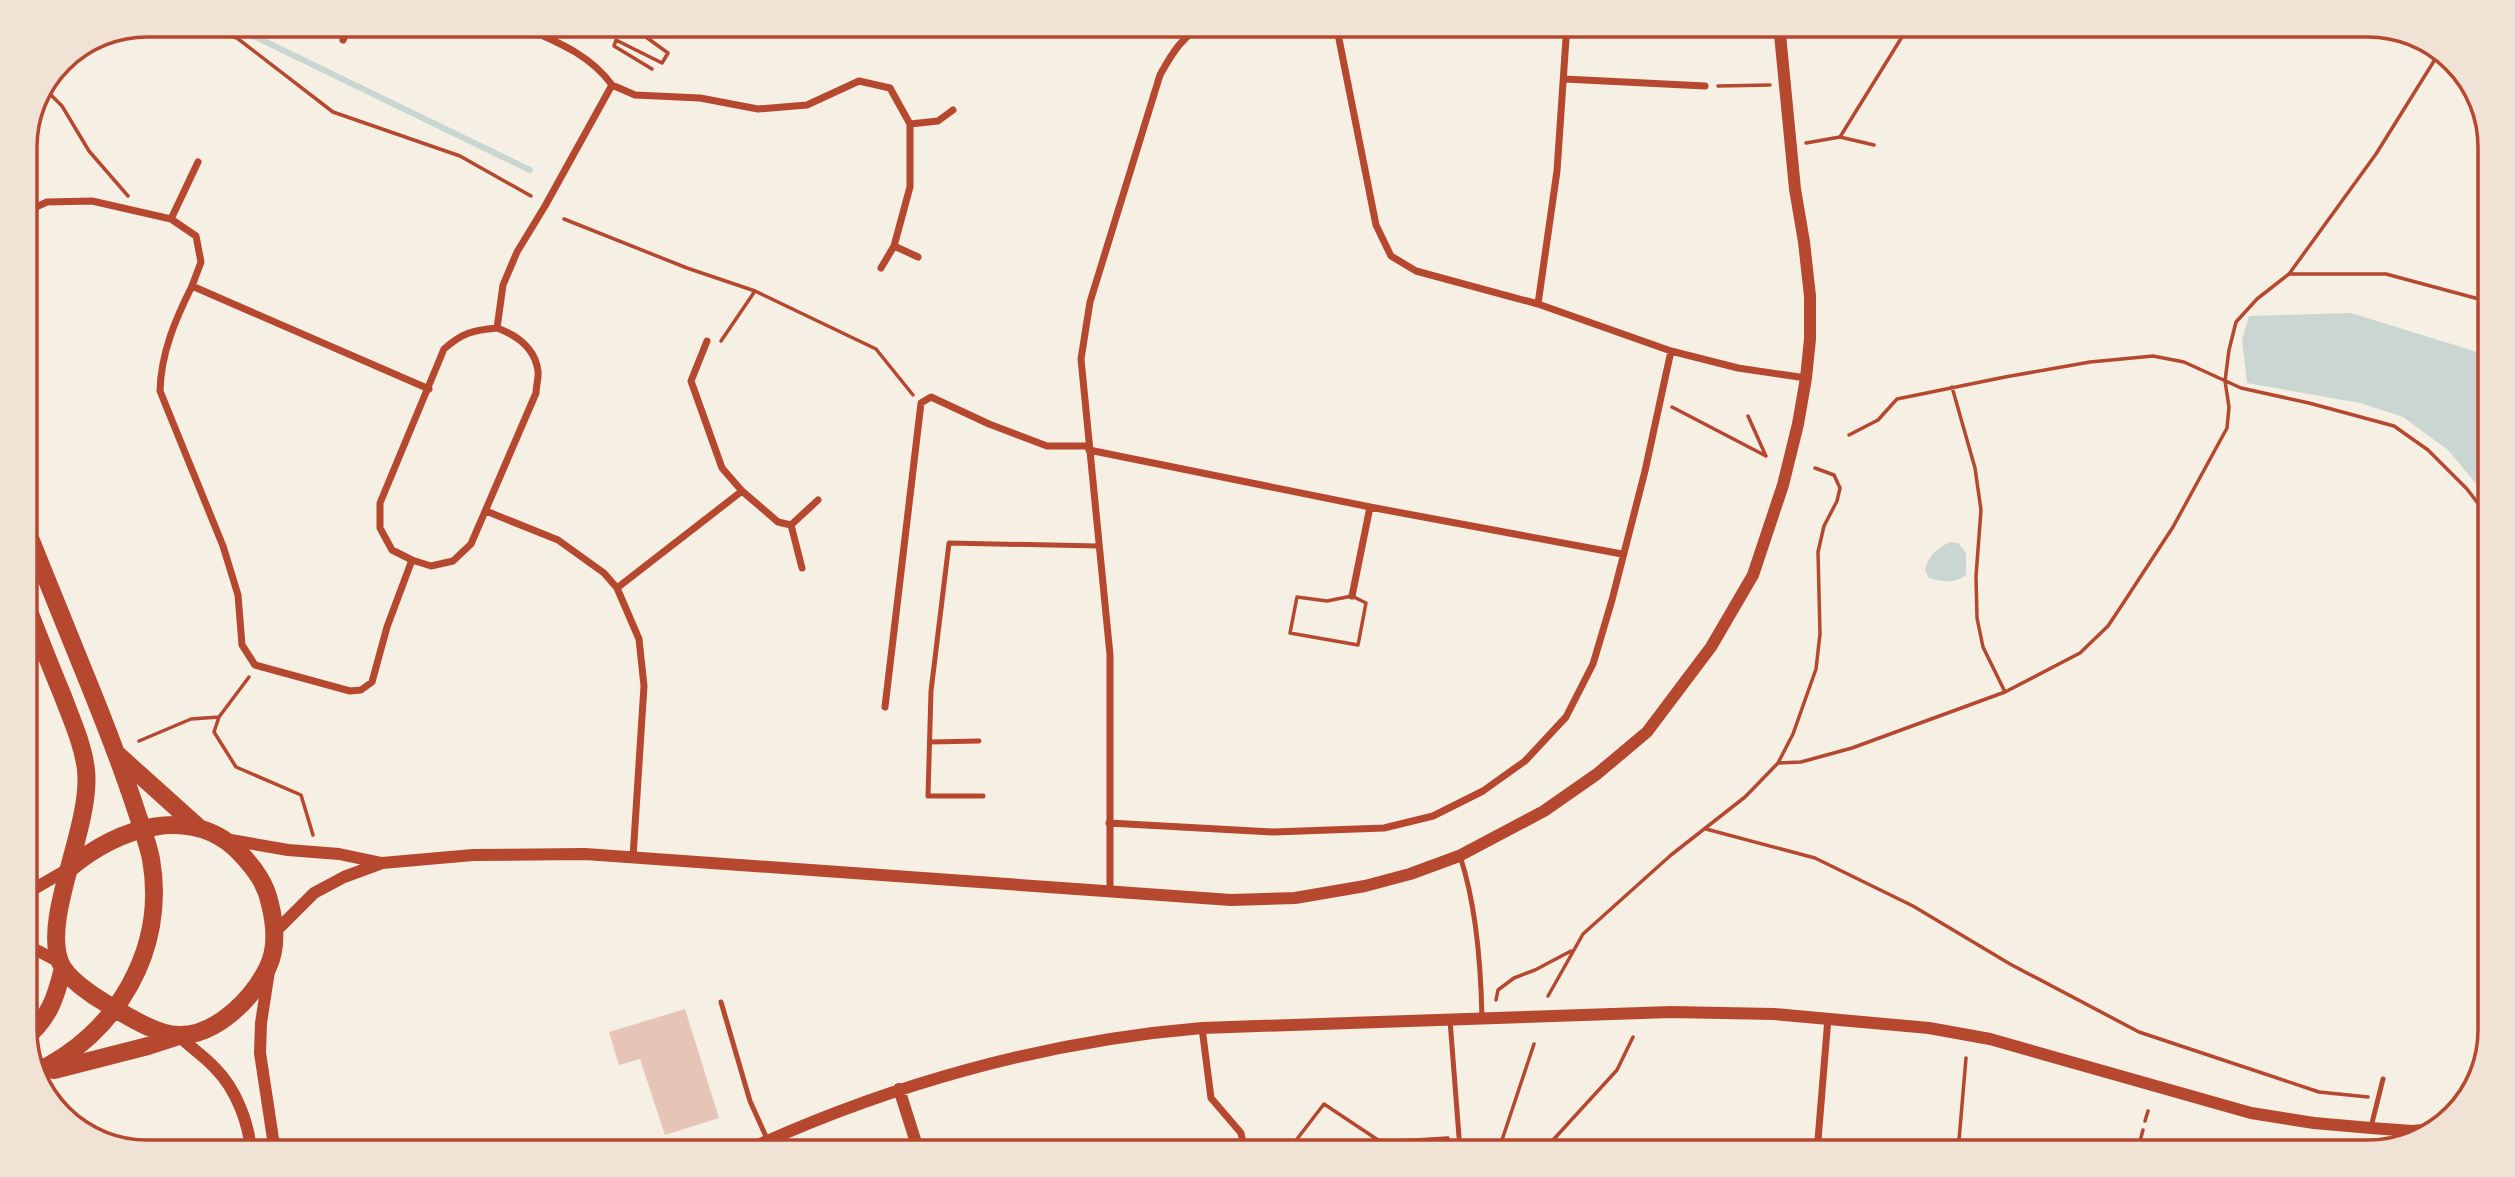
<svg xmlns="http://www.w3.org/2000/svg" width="2515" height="1177" viewBox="0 0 2515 1177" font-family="Montserrat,sans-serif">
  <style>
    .water { fill: #c9d6d2 }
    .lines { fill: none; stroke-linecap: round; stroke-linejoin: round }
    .stream { stroke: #c9d6d2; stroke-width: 6 }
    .building { fill: #e6c5b7 }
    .path { stroke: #b5482f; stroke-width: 3.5 }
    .service { stroke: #b5482f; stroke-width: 5 }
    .minor { stroke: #b5482f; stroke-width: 7 }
    .tertiary { stroke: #b5482f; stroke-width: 12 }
    .primary { stroke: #b5482f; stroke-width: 18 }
    .rim { fill: none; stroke: #b5482f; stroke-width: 3.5 }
  </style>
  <rect width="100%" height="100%" fill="#f6efe4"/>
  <path class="water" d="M 2351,313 L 2490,356 L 2490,500 L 2448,450 L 2403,417 L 2360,403 L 2247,383 L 2242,340 L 2249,316 Z
    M 1950,542 L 1958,543 L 1966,553 L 1966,575 C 1954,584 1944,582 1929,578 L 1925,570 C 1929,555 1936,549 1950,542 Z"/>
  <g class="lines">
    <path class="stream" d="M 229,24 L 530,170"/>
  </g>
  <path class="building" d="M 685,1009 L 719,1118 L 665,1135 L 640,1059 L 619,1065 L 609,1032 Z"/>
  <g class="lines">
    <path class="path" d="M 185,24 L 237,38 L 333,112 L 460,156 L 531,196
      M 644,24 L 639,32 L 668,53 L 662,63 L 616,40 L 614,46 L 652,69
      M 1718,86 L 1770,85
      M 47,91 L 62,106 L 89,151 L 128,196
      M 1840,137 L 1910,24
      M 1806,143 L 1840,137 L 1874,145
      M 564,219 L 687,268 L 755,291 L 876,349 L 913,395
      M 2289,274 L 2376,154 L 2439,53
      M 721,341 L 755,291
      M 1952,387 L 1975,468 L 1981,510 L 1976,576 L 1977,618 L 1983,647 L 2005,692 L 2080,653 L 2108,626 L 2122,605 L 2173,527 L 2227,428 L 2229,407 L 2225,381 L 2229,350 L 2236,322 L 2257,299 L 2289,274 L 2386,274 L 2490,302
      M 1672,407 L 1766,456
      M 1748,416 L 1765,454
      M 1849,435 L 1878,420 L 1897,399 L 2005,377 L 2090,362 L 2153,356 L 2184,362 L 2241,388 L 2309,403 L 2394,426 L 2428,450 L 2467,489 L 2490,519
      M 1352,596 L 1366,603 L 1358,645 L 1290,633 L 1297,597 L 1327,601 Z
      M 249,677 L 219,717 L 214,732 L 236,767 L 301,795 L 313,835
      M 139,741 L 191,719 L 219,717
      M 1778,763 L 1801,762 L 1852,748 L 2005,692
      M 1706,829 L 1815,858 L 1913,906 L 2010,964 L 2139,1032 L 2319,1092 L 2368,1097
      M 1548,996 L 1583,934 L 1671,855 L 1745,797 L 1778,763 L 1793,734 L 1816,669 L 1820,634 L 1818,552 L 1824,526 L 1837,501 L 1840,488 L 1834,475 L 1815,468
      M 1496,1000 L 1498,990 L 1514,978 L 1535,970 L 1571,951
      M 2476,1079 L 2480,1078
      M 2145,1121 L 2148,1111
      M 1469,1142 L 1492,1152
      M 2317,1148 L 2317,1152
      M 1287,1152 L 1324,1104 L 1381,1142 L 1448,1138
      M 1498,1152 L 1534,1044
      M 1542,1152 L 1617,1070 L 1633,1037
      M 1958,1152 L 1966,1058
      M 2137,1152 L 2143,1130"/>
    <path class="service" d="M 930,742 L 979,741
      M 983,796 L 928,796 L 931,691 L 949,543 L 1099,546
      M 1460,856 C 1477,907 1481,966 1482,1019
      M 721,1002 L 750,1101 L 768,1141
      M 1450,1020 L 1459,1137
      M 2371,1127 L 2383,1079"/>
    <path class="minor" d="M 516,24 C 552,40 588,52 612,85
      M 1336,24 L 1376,225 L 1391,256 L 1416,271 L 1538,304 L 1671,351 L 1738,368 L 1806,378
      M 343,40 L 350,24
      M 1564,79 L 1705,86
      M 612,85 L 635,95 L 700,98 L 758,109 L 807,105 L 859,81 L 890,88 L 910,124 L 910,187 L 894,246 L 918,257
      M 910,124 L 938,121 L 953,110
      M 25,212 L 47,202 L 92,201 L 171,219 L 196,236 L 201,262 L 192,286
      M 171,219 L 198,162
      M 881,268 L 894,246
      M 1538,304 L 1557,171 L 1567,24
      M 497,328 C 516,335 535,348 538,371 C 539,377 536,386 536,393 L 471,544 L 453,561 L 431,566 L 412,560 L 392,550 L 380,528 L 380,503 L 444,349 C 462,333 473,330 497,328 Z
      M 497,328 L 503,285 L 517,252 L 545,206 L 612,85
      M 707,341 L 691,381 L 722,468 L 742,491 L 778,522 L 791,525
      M 1089,450 L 1370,507 L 1622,554
      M 486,511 L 558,540 L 604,573 L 617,588 L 639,639 L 644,686 L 633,857
      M 791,525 L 802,568
      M 791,525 L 818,500
      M 412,560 L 387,627 L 372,682 L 361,690 L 350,691 L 255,665 L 242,645 L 238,595 L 223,546 L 160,391 C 161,353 175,320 192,286 L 429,389
      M 617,588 L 742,491
      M 1352,596 L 1370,507
      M 885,707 L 921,403 L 931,397 L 989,424 L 1047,446 L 1089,446
      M 1109,823 L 1274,832 L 1384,828 L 1433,816 L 1483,791 L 1525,761 L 1566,717 L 1593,664 L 1612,600 L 1645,471 L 1671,351
      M 1110,891 L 1110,655 L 1081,359 L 1090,302 L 1160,75 C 1172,53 1184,33 1208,24
      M 1202,1028 L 1211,1098 L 1241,1133 L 1245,1152
      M 1817,1152 L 1828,1018"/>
    <path class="tertiary" d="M 225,839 L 288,850 L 339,854 L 382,863 L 473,855 L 585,854 L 1231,900 L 1295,898 L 1365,886 L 1410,874 L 1459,856 L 1544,811 L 1597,774 L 1647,732 L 1711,647 L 1753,575 L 1783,485 L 1798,424 L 1806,378 L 1810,339 L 1810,296 L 1804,242 L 1795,189 L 1779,24
      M 25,894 L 70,868
      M 274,933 L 314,893 L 344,877 L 382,863
      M 25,944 L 61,963
      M 269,971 L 261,1023 L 260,1053 L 275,1152
      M 179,1036 C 190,1047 204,1056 215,1068 C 236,1089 249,1123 251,1152
      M 899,1089 L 919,1152
      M 743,1152 C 887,1085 1044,1041 1202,1028 L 1671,1012 L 1774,1014 L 1929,1028 L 1990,1039 L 2251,1113 L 2314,1123 L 2371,1128 L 2412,1131 L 2438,1129"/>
    <path class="primary" d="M 25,526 C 48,582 70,638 93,694 C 109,734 124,773 137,813 C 142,828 148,844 151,859 C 167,949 117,1034 36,1072
      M 25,601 C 37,632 49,663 62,694 C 71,718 83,744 86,770 C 92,826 42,916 60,962 C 66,978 93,996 107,1004 C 125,1015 159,1036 180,1035 C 217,1035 253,998 268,967 C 277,948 275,924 270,904 C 266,884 255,869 241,854 C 193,803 118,827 70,868
      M 118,755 L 198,827
      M 25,1038 C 49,1019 56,997 63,968
      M 54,1070 L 148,1046 L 179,1036"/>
  </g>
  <path d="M0 0H2515V1177H0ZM147 37H2368A110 110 0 0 1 2478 147V1030A110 110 0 0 1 2368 1140H147A110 110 0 0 1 37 1030V147A110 110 0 0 1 147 37Z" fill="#f1e2d6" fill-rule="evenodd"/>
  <path class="rim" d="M147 37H2368A110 110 0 0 1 2478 147V1030A110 110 0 0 1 2368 1140H147A110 110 0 0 1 37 1030V147A110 110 0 0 1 147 37Z"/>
</svg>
